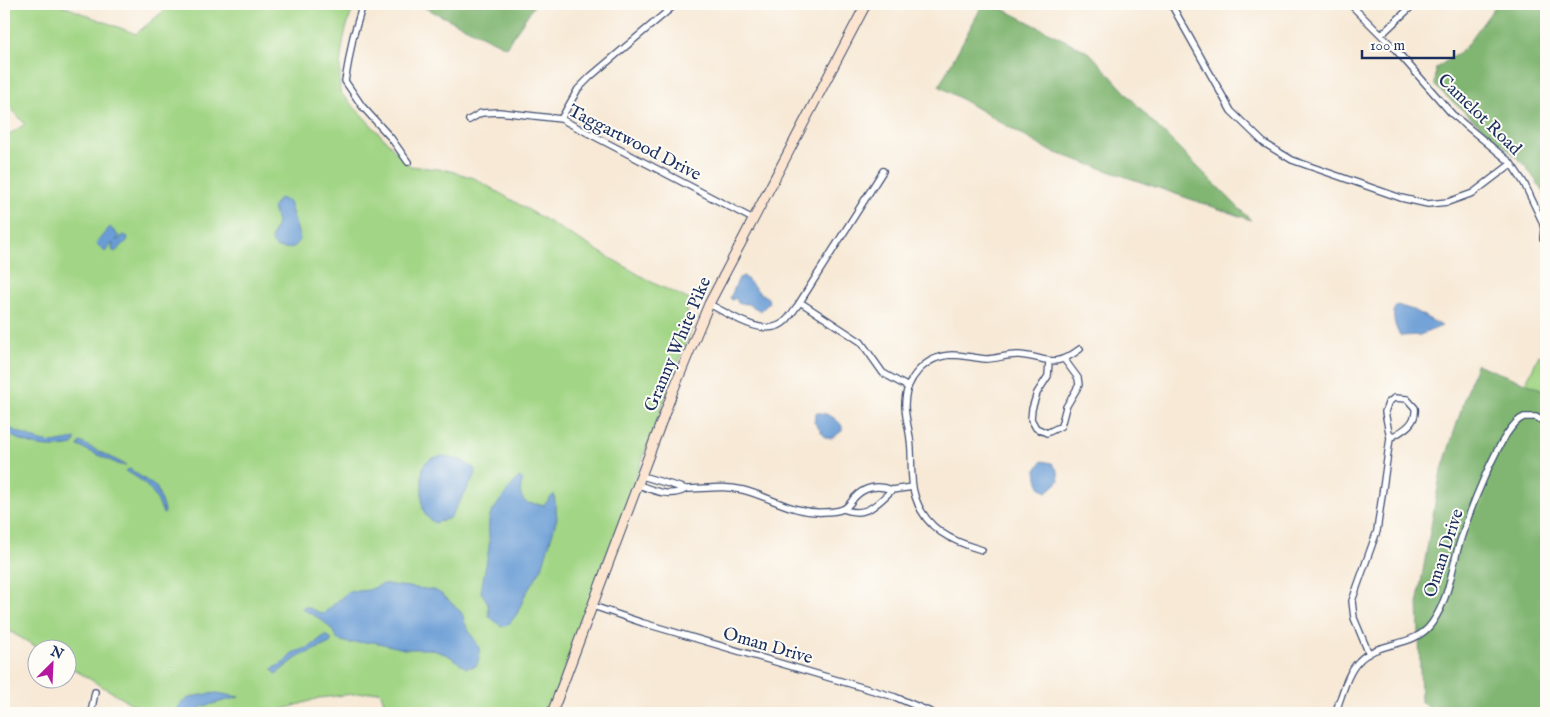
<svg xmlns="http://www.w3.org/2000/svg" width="1550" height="717" viewBox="0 0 1550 717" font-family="'IM FELL English',serif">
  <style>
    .green { fill: #a2d585; stroke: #5e8272 }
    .forest { fill: #81b672; stroke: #4e7268 }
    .water { fill: #6a9dd5; stroke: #42669a }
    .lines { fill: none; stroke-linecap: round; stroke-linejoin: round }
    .street-casing { stroke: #3c4b70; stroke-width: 8 }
    .secondary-casing { stroke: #3c4b70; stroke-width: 11 }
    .street { stroke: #fff; stroke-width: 5.5 }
    .secondary { stroke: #fce5d0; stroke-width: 9 }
    .labels { text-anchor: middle; stroke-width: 4; stroke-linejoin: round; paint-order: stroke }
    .street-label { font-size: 18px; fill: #1b2f5e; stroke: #fdfcf7 }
  </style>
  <rect width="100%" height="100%" fill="#fdfcf7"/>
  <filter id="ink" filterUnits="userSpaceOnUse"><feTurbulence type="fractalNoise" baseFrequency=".02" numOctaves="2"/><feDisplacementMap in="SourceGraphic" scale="10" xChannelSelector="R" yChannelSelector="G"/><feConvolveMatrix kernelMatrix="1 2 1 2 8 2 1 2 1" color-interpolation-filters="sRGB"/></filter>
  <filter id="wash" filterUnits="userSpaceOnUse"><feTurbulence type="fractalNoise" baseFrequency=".0096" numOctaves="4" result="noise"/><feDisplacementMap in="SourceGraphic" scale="20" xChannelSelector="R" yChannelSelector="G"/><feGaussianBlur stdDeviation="1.12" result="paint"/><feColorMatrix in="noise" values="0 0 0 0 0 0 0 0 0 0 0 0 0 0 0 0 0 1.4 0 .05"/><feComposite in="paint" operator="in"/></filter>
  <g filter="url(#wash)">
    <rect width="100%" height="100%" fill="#f7e9d6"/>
    <path class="green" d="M 4,4 L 58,4 L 136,34 L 172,4 L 355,4 C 342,34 339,60 340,92 L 410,166 L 447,170 L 474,178 L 653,283 L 690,300 L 686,307 L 692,327 L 548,713 L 388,713 L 380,691 L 319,698 L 272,713 L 147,713 L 68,666 L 68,650 L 40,649 L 4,628 L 4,138 L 25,124 L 4,101 Z
      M 1539,355 L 1546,359 L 1546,409 L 1511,414 Z"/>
    <path class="forest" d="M 417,4 L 535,4 L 506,47 Z
      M 983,4 L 993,4 L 1090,53 L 1146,115 L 1251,220 L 1048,150 L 939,86 Z
      M 1497,4 L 1546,4 L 1546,195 L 1524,164 L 1435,86 L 1436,68 L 1463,50 Z
      M 1476,364 L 1546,391 L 1546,713 L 1432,713 L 1421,702 L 1418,599 L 1440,476 Z"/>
    <path class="water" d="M 279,198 L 289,202 L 300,239 C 296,250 286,249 277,248 L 271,240 L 277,223 L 273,207 Z
      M 110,227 L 119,236 L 116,241 L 124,235 L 128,237 L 127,241 L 115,252 L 112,250 L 113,243 L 105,252 L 96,243 Z
      M 744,276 L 759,292 L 768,298 L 769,303 L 761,311 L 748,304 L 738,303 L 736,298 L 732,300 L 730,298 L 739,278 Z
      M 1397,305 L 1413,310 L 1442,326 L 1420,335 L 1401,336 C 1395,330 1390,311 1397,305 Z
      M 816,413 C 826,412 837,418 842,426 L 842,431 L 832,438 L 826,438 L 814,422 Z
      M 9,428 L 40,441 L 52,443 L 76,439 L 73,445 C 45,450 32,446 7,434 Z
      M 80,442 L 126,465 L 120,465 L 78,446 Z
      M 443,456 L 463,461 L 475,469 L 476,474 L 450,518 L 435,523 C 421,515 422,505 422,492 C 423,476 416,458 443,456 Z
      M 1042,461 L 1052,463 L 1058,471 L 1059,481 L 1047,492 C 1038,488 1037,480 1036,470 Z
      M 130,469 L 157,488 L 165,513 L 163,514 C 157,495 144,479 125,471 Z
      M 519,477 L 523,480 C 519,489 519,497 527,503 L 544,505 L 554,494 L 557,518 L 542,568 L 525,595 L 517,614 L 508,625 L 501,626 L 489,616 L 488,603 L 481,592 C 483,577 487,562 489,547 C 490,537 487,526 490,516 C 491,512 517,478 519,477 Z
      M 383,584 L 434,590 C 444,594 453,605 461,612 C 464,616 464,623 467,627 C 473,641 486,647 476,666 L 466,668 L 448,655 L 430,649 L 404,649 L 374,642 L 349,643 L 338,640 C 330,623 318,617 302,609 L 304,606 L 323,614 L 348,592 L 369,590 Z
      M 325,635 L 332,639 L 330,643 L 298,657 L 276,674 L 272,669 L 285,662 L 292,653 L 310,647 Z
      M 217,693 L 239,697 L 201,707 L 196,713 L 177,713 C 179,695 202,695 217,693 Z"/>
  </g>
  <g filter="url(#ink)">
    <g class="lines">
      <defs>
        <path id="street" d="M 363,4 L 353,37 L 345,81 L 362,106 L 391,138 L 408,162
          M 1171,4 L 1231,111 L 1264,143 L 1292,160 L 1401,198 L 1428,204 L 1448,202 L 1473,193 L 1511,164
          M 1350,4 L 1395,49 L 1452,114 L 1510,162 L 1524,183 L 1542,221 L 1544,229 L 1543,238
          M 1381,35 L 1414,4
          M 561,119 L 578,89 L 591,76 L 676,4
          M 469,120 L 481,113 L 499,112 L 561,119 L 753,219
          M 800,302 L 861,342 L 883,373 L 908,387
          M 709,304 C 728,313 762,338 783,323 C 789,319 793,311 798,305 L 883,171
          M 1049,361 L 1048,376 L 1037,393 L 1032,409 L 1031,419 L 1036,428 L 1047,433 L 1061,426 L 1066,407 L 1079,385 L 1078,378 L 1064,359
          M 639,485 C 655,491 670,498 686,489 L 642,476
          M 686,489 C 705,489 723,485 743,490 C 771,497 794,514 824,512 C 830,512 838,511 843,509 C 848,507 851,502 854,498 C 864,487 878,484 892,490 C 876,505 866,518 843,509
          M 892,490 L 913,487
          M 982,550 C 951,541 925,529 915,496 C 909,478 913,458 910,439 C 909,428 905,417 905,405 C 905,379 925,356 952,355 C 963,355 974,358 986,359 C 997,359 1008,354 1019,355 C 1048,357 1052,370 1080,349
          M 593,606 L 643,623 L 895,697 L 933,713
          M 1369,654 L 1354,618 L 1352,601 L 1377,531 L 1390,438 L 1385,412 L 1388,403 L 1394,398 L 1407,399 L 1415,408 C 1417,424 1402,431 1390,438
          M 91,713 L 95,692
          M 1335,713 C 1342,697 1346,674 1359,661 C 1378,640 1414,649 1432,623 C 1448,600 1451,574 1458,548 C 1466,521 1500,426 1524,417 L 1536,417 L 1546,423"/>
        <path id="secondary" d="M 552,713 L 673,391 L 709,304 L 866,4"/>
      </defs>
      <use href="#street" class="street-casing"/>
      <use href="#secondary" class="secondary-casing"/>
      <use href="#street" class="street"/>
      <use href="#secondary" class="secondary"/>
    </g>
  </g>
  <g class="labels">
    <g class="street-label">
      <text transform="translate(1480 114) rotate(44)" y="6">Camelot Road</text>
      <text transform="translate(635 142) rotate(27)" y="6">Taggartwood Drive</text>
      <text transform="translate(677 344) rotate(-67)" y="6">Granny White Pike</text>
      <text transform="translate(1443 553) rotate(-72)" y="6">Oman Drive</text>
      <text transform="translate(768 645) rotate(16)" y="6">Oman Drive</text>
    </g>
  </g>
  <rect width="1550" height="717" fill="none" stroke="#fdfcf7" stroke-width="20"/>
  <g transform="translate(52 664) rotate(24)"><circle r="24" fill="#fdfcf7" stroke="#a3aaba"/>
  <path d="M0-4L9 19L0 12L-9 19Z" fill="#b5179e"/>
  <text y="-8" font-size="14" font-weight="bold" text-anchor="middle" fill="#1b2f5e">N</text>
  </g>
  <path d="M1362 50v8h92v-8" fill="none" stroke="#1b2f5e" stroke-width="2.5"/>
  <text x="1370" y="50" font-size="15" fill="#1b2f5e" stroke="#fdfcf7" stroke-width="4" paint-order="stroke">100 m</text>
</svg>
